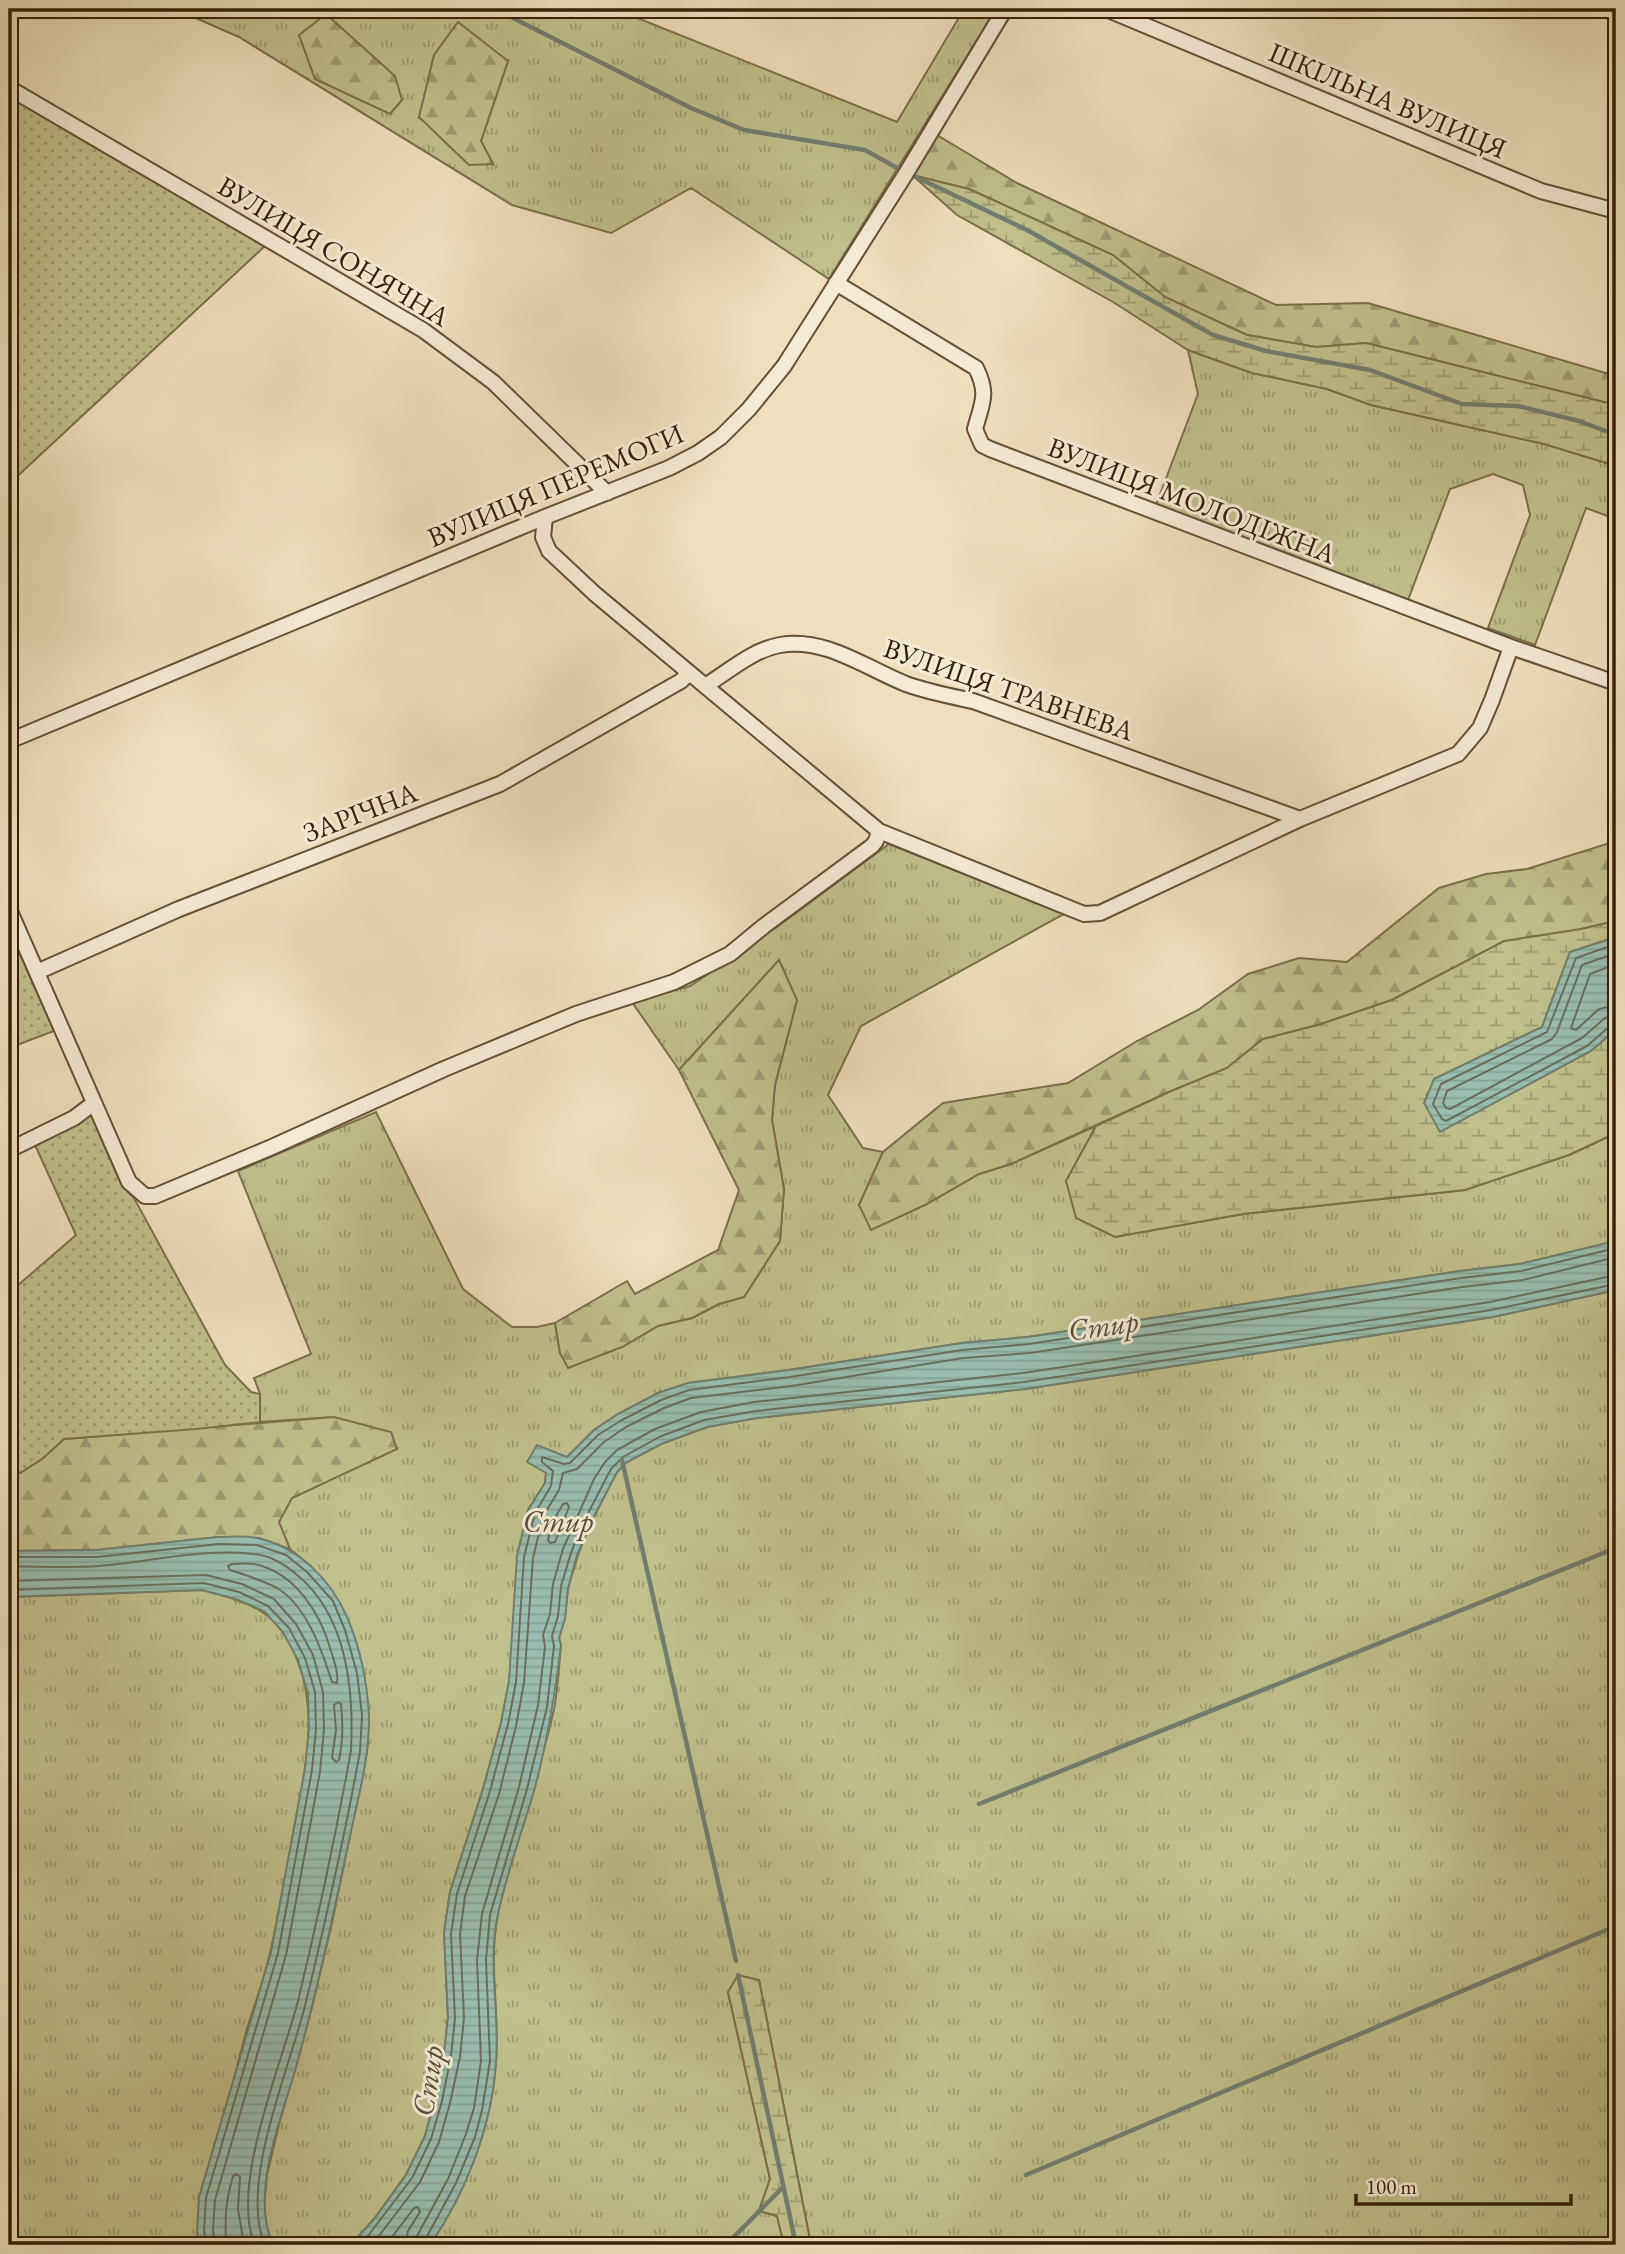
<svg xmlns="http://www.w3.org/2000/svg" width="1625" height="2254" viewBox="0 0 1625 2254" font-family="'EB Garamond',serif">
  <style>
    .grass { fill: url(#grass-tufts); stroke: #7a7049; stroke-width: 2; fill-rule: evenodd }
    .forest { fill: url(#forest-firs); stroke: #7a7049; stroke-width: 2 }
    .wetland { fill: url(#wetland-marsh); stroke: #7a7049; stroke-width: 2 }
    .garden { fill: url(#garden-dots); stroke: #7a7049; stroke-width: 2 }
    .water { fill: url(#water-rules); stroke: #717e6c; stroke-width: 2 }
    .lines { fill: none; stroke-linecap: round; stroke-linejoin: round }
    .shore { stroke: #686e5b; stroke-width: 2 }
    .stream { stroke: #717e6c; stroke-width: 4.5 }
    .minor-casing { stroke: #645034; stroke-width: 18 }
    .minor { stroke: #f4ebd4; stroke-width: 14 }
    .labels { text-anchor: middle; stroke-width: 6; stroke-linejoin: round; paint-order: stroke }
    .street-label { font-size: 28px; fill: #362006; stroke: #f4ebd4 }
    .water-label { font-size: 30px; font-style: italic; fill: #544f39; stroke: #f4ebd4 }
  </style>
  <defs>
    <pattern id="grass-tufts" width="24" height="20" patternUnits="userSpaceOnUse" patternTransform="scale(1.75)"><rect width="24" height="20" fill="#bfc08c"/><path d="M3 7l-1-3M5 7V3M7 7l1-3M15 17l-1-3M17 17v-4M19 17l1-3" fill="none" stroke="#9c9c70"/></pattern>
    <pattern id="forest-firs" width="22" height="20" patternUnits="userSpaceOnUse" patternTransform="scale(1.75)"><rect width="22" height="20" fill="#bfc08c"/><path d="M5 1l3.5 6h-7zM16 11l3.5 6h-7z" fill="#9c9c70"/></pattern>
    <pattern id="wetland-marsh" width="20" height="14" patternUnits="userSpaceOnUse" patternTransform="scale(1.75)"><rect width="20" height="14" fill="#bfc08c"/><path d="M1 5h8M5 5V1M11 12h8M15 12V8" fill="none" stroke="#9c9c70"/></pattern>
    <pattern id="garden-dots" width="8" height="8" patternUnits="userSpaceOnUse" patternTransform="scale(1.75)"><rect width="8" height="8" fill="#bfc08c"/><path d="M2 2h.1M6 6h.1" fill="none" stroke="#9c9c70" stroke-width="1.8" stroke-linecap="round"/></pattern>
    <pattern id="water-rules" width="6" height="5" patternUnits="userSpaceOnUse" patternTransform="scale(1.75)"><rect width="6" height="5" fill="#99bdb0"/><path d="M0 2.5h6" fill="none" stroke="#84a296"/></pattern>
  </defs>
  <rect width="100%" height="100%" fill="#eee0bd"/>
  <filter id="stains"><feTurbulence type="fractalNoise" baseFrequency=".00286" numOctaves="4"/><feColorMatrix values="0 0 0 0 .2 0 0 0 0 .09 0 0 0 0 .02 0 0 0 .5 -.17"/></filter>
  <radialGradient id="worn" r=".72"><stop offset=".6" stop-color="#630" stop-opacity="0"/><stop offset="1" stop-color="#630" stop-opacity=".3"/></radialGradient>
  <path class="grass" d="M 175,9 L 615,9 L 897,122 L 964,9 L 994,9 L 995,11 L 829,279 L 691,188 L 611,233 L 512,205 L 239,37 ZM 508,61 L 481,141 L 493,164 L 419,118 Z
    M 1188,350 L 1252,373 L 1327,389 L 1371,405 L 1545,444 L 1616,466 L 1616,519 L 1586,508 L 1535,645 L 1488,628 L 1530,515 L 1523,485 L 1493,474 L 1450,489 L 1408,600 L 1156,505 L 1198,394 Z
    M 889,844 L 1064,914 L 861,1026 L 828,1095 L 863,1148 L 883,1152 L 859,1205 L 925,1205 L 979,1174 L 1011,1164 L 1096,1126 L 1066,1181 L 1115,1237 L 1243,1214 L 1465,1190 L 1569,1155 L 1616,1133 L 1616,1241 L 1520,1264 L 1460,1271 L 1028,1337 L 962,1343 L 789,1370 L 688,1383 L 658,1393 L 618,1414 L 594,1430 L 567,1457 L 546,1473 L 545,1483 L 528,1510 L 509,1682 L 501,1723 L 483,1789 L 450,1892 L 444,1933 L 448,2017 L 444,2055 L 435,2099 L 425,2136 L 406,2175 L 374,2219 L 351,2245 L 273,2245 L 267,2232 L 264,2208 L 267,2175 L 280,2120 L 312,2007 L 332,1923 L 367,1752 L 369,1715 L 312,1567 L 290,1549 L 278,1522 L 292,1498 L 397,1448 L 334,1417 L 260,1422 L 260,1394 L 254,1378 L 311,1354 L 238,1171 L 376,1112 L 463,1289 L 512,1327 L 537,1327 L 555,1323 L 560,1353 L 622,1347 L 658,1326 L 692,1318 L 719,1304 L 744,1297 L 780,1241 L 784,1189 L 772,1120 L 775,1085 L 797,1000 L 779,960 L 679,1070 L 632,1002 L 690,986 L 781,924 Z
    M 1616,1290 L 1616,2245 L 811,2245 L 759,1980 L 728,1992 L 770,2179 L 759,2211 L 777,2216 L 784,2245 L 430,2245 C 465,2193 492,2126 496,2062 C 500,2013 488,1963 498,1914 C 512,1844 539,1778 554,1709 C 558,1688 559,1666 561,1645 L 559,1638 L 565,1618 L 568,1588 L 578,1555 L 590,1524 L 617,1472 L 627,1462 L 661,1444 L 707,1427 L 757,1418 L 1025,1389 L 1493,1317 Z
    M 202,1590 C 251,1603 279,1610 298,1662 C 319,1716 304,1775 294,1829 C 286,1869 280,1910 271,1949 C 265,1979 253,2007 245,2036 C 228,2101 213,2166 197,2232 L 200,2245 L 9,2245 L 9,1597 Z"/>
  <path class="forest" d="M 326,14 L 395,76 L 402,100 L 390,114 L 315,79 L 299,35 Z
    M 458,22 L 508,61 L 481,141 L 493,164 L 469,165 L 419,117 L 434,55 Z
    M 937,135 L 1017,183 L 1276,305 L 1368,303 L 1616,376 L 1616,405 L 1366,343 L 1316,347 L 1247,335 L 1165,297 L 1113,255 L 969,189 L 912,175 Z
    M 1616,841 L 1616,921 L 1581,929 L 1443,973 L 1392,1000 L 1318,1025 L 1263,1039 L 1227,1068 L 1169,1092 L 1011,1164 L 979,1174 L 925,1205 L 871,1230 L 859,1205 L 883,1152 L 943,1103 L 1068,1083 L 1137,1041 L 1198,1010 L 1248,974 L 1299,958 L 1347,962 L 1439,888 L 1486,874 L 1527,869 Z
    M 779,960 L 797,1000 L 775,1085 L 772,1120 L 784,1189 L 780,1241 L 744,1297 L 719,1304 L 692,1318 L 658,1326 L 622,1347 L 568,1368 L 560,1353 L 555,1323 L 627,1281 L 635,1294 L 718,1250 L 739,1190 L 679,1070 Z
    M 334,1417 L 391,1432 L 397,1449 L 292,1498 L 279,1522 L 290,1549 L 259,1538 L 218,1537 L 97,1550 L 9,1551 L 9,1459 L 20,1473 L 42,1459 L 64,1439 Z"/>
  <path class="wetland" d="M 912,175 L 969,189 L 1113,255 L 1165,297 L 1247,335 L 1316,347 L 1366,343 L 1616,405 L 1616,466 L 1544,444 L 1371,405 L 1327,389 L 1252,373 L 1188,350 L 1113,302 L 957,215 Z
    M 1616,921 L 1616,937 L 1570,952 L 1542,1027 L 1434,1079 L 1441,1131 L 1591,1051 L 1616,1029 L 1616,1133 L 1569,1155 L 1465,1190 L 1243,1214 L 1115,1237 L 1076,1218 L 1066,1181 L 1096,1126 L 1169,1092 L 1227,1068 L 1263,1039 L 1318,1025 L 1392,1000 L 1504,941 L 1581,929 Z
    M 738,1975 L 759,1980 L 811,2245 L 784,2245 L 777,2216 L 759,2211 L 770,2179 L 728,1992 Z"/>
  <path class="garden" d="M 9,95 L 266,245 L 9,484 Z
    M 9,929 L 54,1031 L 9,1048 Z
    M 91,1115 L 122,1186 L 134,1198 L 225,1365 L 251,1392 L 260,1394 L 260,1422 L 196,1429 L 64,1439 L 42,1459 L 20,1473 L 9,1459 L 9,1293 L 76,1235 L 35,1145 L 78,1124 Z"/>
  <path class="water" d="M 1616,937 L 1616,1029 L 1591,1051 L 1440,1132 L 1424,1103 L 1434,1079 L 1542,1027 L 1570,952 Z
    M 1616,1241 L 1616,1290 L 1493,1317 L 1025,1389 L 757,1418 L 707,1427 L 661,1444 L 627,1462 L 617,1472 L 590,1524 L 577,1555 L 568,1588 L 565,1618 L 559,1638 L 561,1645 C 555,1695 547,1743 534,1791 C 522,1832 507,1872 498,1914 C 487,1963 500,2013 496,2062 C 492,2126 466,2193 430,2245 L 351,2245 L 374,2219 L 406,2175 L 425,2136 L 435,2100 L 444,2055 L 448,2017 L 444,1933 L 450,1892 L 483,1789 L 501,1723 L 509,1681 L 517,1556 L 528,1510 L 545,1483 L 546,1473 L 527,1462 L 537,1445 L 567,1457 L 594,1430 L 618,1414 L 658,1393 L 688,1383 L 789,1370 L 962,1343 L 1028,1337 L 1460,1271 L 1520,1264 Z
    M 218,1537 C 232,1537 248,1535 261,1539 C 300,1549 331,1580 347,1617 C 360,1647 367,1682 369,1715 C 370,1758 357,1802 348,1845 C 332,1921 316,1996 295,2071 C 280,2122 250,2194 273,2245 L 200,2245 L 197,2232 L 199,2197 L 271,1952 L 291,1844 L 305,1769 L 309,1728 L 308,1693 L 298,1660 L 283,1632 L 264,1611 L 236,1599 L 202,1590 L 9,1597 L 9,1551 L 97,1550 Z"/>
  <g class="lines">
    <path class="shore" d="M 1616,944 L 1576,958 L 1547,1032 L 1441,1084 L 1433,1104 L 1442,1119 L 1446,1121 L 1587,1046 L 1610,1026 L 1616,1024
      M 1616,953 L 1582,965 L 1557,1032 L 1552,1039 L 1447,1091 L 1443,1103 L 1446,1108 L 1450,1109 L 1582,1038 L 1605,1018 L 1616,1015
      M 1616,964 L 1590,974 L 1571,1028 L 1576,1030 L 1599,1009 L 1616,1005
      M 567,1503 L 569,1507 L 555,1542 L 550,1543 L 548,1540 L 553,1521 L 563,1504 Z
      M 9,1557 L 97,1557 L 219,1544 L 257,1545 L 286,1555 L 307,1572 L 333,1601 L 345,1630 L 357,1673 L 362,1715 L 360,1751 C 345,1835 326,1919 306,2002 C 291,2065 238,2185 265,2245
      M 232,1564 C 239,1564 247,1563 254,1564 C 295,1572 321,1614 331,1651 C 334,1661 339,1673 337,1683 L 332,1682 C 322,1651 307,1606 277,1588 C 262,1580 246,1575 230,1570 L 228,1566 Z
      M 9,1566 C 39,1567 70,1568 99,1566 C 150,1562 203,1548 253,1554 C 269,1555 284,1564 296,1574 C 347,1615 354,1689 351,1750 C 336,1834 318,1918 298,2001 C 282,2063 229,2187 255,2245
      M 9,1581 L 206,1575 L 242,1584 L 274,1599 L 296,1624 L 313,1655 L 323,1692 L 324,1729 L 320,1772 L 286,1955 L 215,2200 L 213,2230 L 215,2245
      M 9,1590 L 204,1583 L 239,1592 L 268,1606 L 289,1628 L 305,1658 L 315,1692 L 316,1729 L 312,1770 L 278,1953 L 206,2198 L 204,2231 L 207,2245
      M 338,1702 L 341,1704 C 343,1723 343,1742 339,1760 L 336,1762 L 332,1758 L 336,1730 L 334,1705 Z
      M 226,2245 C 225,2217 225,2204 233,2176 L 237,2174 L 240,2177 L 238,2209 L 244,2245
      M 361,2245 L 412,2178 L 431,2139 L 442,2101 L 451,2056 L 455,2018 L 451,1934 L 457,1894 L 490,1791 L 508,1724 L 516,1682 L 524,1557 L 535,1513 L 551,1486 L 553,1471 L 542,1462 L 542,1457 L 564,1464 L 570,1463 L 598,1435 L 622,1420 L 661,1400 L 689,1390 L 790,1377 L 962,1350 L 1029,1344 L 1461,1278 L 1521,1271 L 1616,1248
      M 372,2245 L 420,2182 L 439,2142 L 450,2103 L 460,2057 L 464,2018 L 460,1934 L 465,1896 L 499,1794 L 516,1726 L 524,1683 L 533,1558 L 543,1516 L 559,1490 L 563,1473 L 577,1469 L 604,1442 L 626,1427 L 664,1408 L 691,1398 L 791,1386 L 963,1358 L 1030,1353 L 1462,1287 L 1523,1280 L 1616,1257
      M 386,2245 L 414,2208 L 418,2207 L 420,2212 L 408,2231 L 405,2245
      M 416,2245 L 417,2236 L 448,2179 L 466,2134 L 474,2108 L 481,2061 L 477,1960 L 482,1914 L 519,1787 L 538,1705 L 545,1647 L 543,1635 L 550,1614 L 553,1584 L 563,1549 L 594,1479 L 605,1462 L 617,1450 L 655,1429 L 701,1412 L 754,1402 L 1023,1373 L 1490,1302 L 1616,1275
      M 425,2245 L 425,2240 L 456,2183 L 475,2137 L 482,2110 L 490,2061 L 486,1960 L 490,1915 L 527,1789 L 547,1707 L 554,1646 L 552,1636 L 558,1616 L 561,1586 L 571,1553 L 584,1521 L 611,1469 L 623,1457 L 659,1437 L 704,1420 L 756,1411 L 1024,1382 L 1491,1310 L 1616,1284"/>
    <path class="stream" d="M 495,9 L 691,108 L 744,130 L 865,150 L 899,169
      M 912,175 L 1027,230 L 1213,335 L 1266,351 L 1370,370 L 1462,404 L 1518,406 L 1579,421 L 1616,435
      M 622,1460 L 736,1961
      M 979,1804 L 1616,1548
      M 738,1975 L 796,2245
      M 1026,2175 L 1616,1926
      M 726,2245 L 783,2187"/>
    <defs>
      <path id="minor" d="M 1106,9 L 1541,191 L 1616,211
        M 9,88 L 423,330 L 493,382 L 607,493
        M 836,283 L 976,368 C 989,394 982,403 975,429 L 982,445 L 990,449 L 1511,647 L 1616,683
        M 545,517 L 543,537 L 549,551 L 595,594 L 879,831 L 1084,914 L 1100,913 L 1300,819 L 1458,754 L 1480,728 L 1492,700 L 1511,647
        M 705,686 C 728,672 752,650 780,645 C 825,637 866,668 906,684 C 928,692 950,696 973,701 L 1300,819
        M 9,741 L 545,517 L 669,468 L 698,453 L 721,437 L 749,409 L 784,366 L 905,175 L 1005,9
        M 9,909 L 129,1182 L 145,1196 L 155,1196 L 272,1147 L 444,1069 L 576,1014 L 674,982 L 730,954 L 764,926 L 872,846 L 876,841 L 879,831
        M 37,972 L 179,909 L 500,784 L 681,681 L 689,673
        M 9,1150 L 74,1118 L 94,1103"/>
    </defs>
    <use href="#minor" class="minor-casing"/>
    <use href="#minor" class="minor"/>
  </g>
  <g class="labels">
    <g class="street-label">
      <text transform="translate(1388 100) rotate(23)" y="10">ШКІЛЬНА ВУЛИЦЯ</text>
      <text transform="translate(334 251) rotate(31)" y="10">ВУЛИЦЯ СОНЯЧНА</text>
      <text transform="translate(555 485) rotate(-23)" y="10">ВУЛИЦЯ ПЕРЕМОГИ</text>
      <text transform="translate(1192 500) rotate(21)" y="10">ВУЛИЦЯ МОЛОДІЖНА</text>
      <text transform="translate(1009 689) rotate(19)" y="10">ВУЛИЦЯ ТРАВНЕВА</text>
      <text transform="translate(360 812) rotate(-21)" y="10">ЗАРІЧНА</text>
    </g>
    <g class="water-label">
      <text transform="translate(1103 1326) rotate(-8)" y="10">Стир</text>
      <text x="558" y="1532">Стир</text>
      <text transform="translate(428 2081) rotate(-81)" y="10">Стир</text>
    </g>
  </g>
  <rect width="1625" height="2254" fill="none" stroke="#eee0bd" stroke-width="35"/>
  <rect x="10" y="10" width="1604" height="2233" fill="none" stroke="#362006" stroke-width="3.5"/>
  <rect x="18" y="18" width="1590" height="2219" fill="none" stroke="#362006" stroke-width="2"/>
  <path d="M1356 2194v10h215v-10" fill="none" stroke="#362006" stroke-width="3.5"/>
  <text x="1366" y="2194" font-size="21" fill="#362006" stroke="#f4ebd4" stroke-width="5" paint-order="stroke">100 m</text>
  <rect width="100%" height="100%" filter="url(#stains)"/>
  <rect width="100%" height="100%" fill="url(#worn)"/>
</svg>
